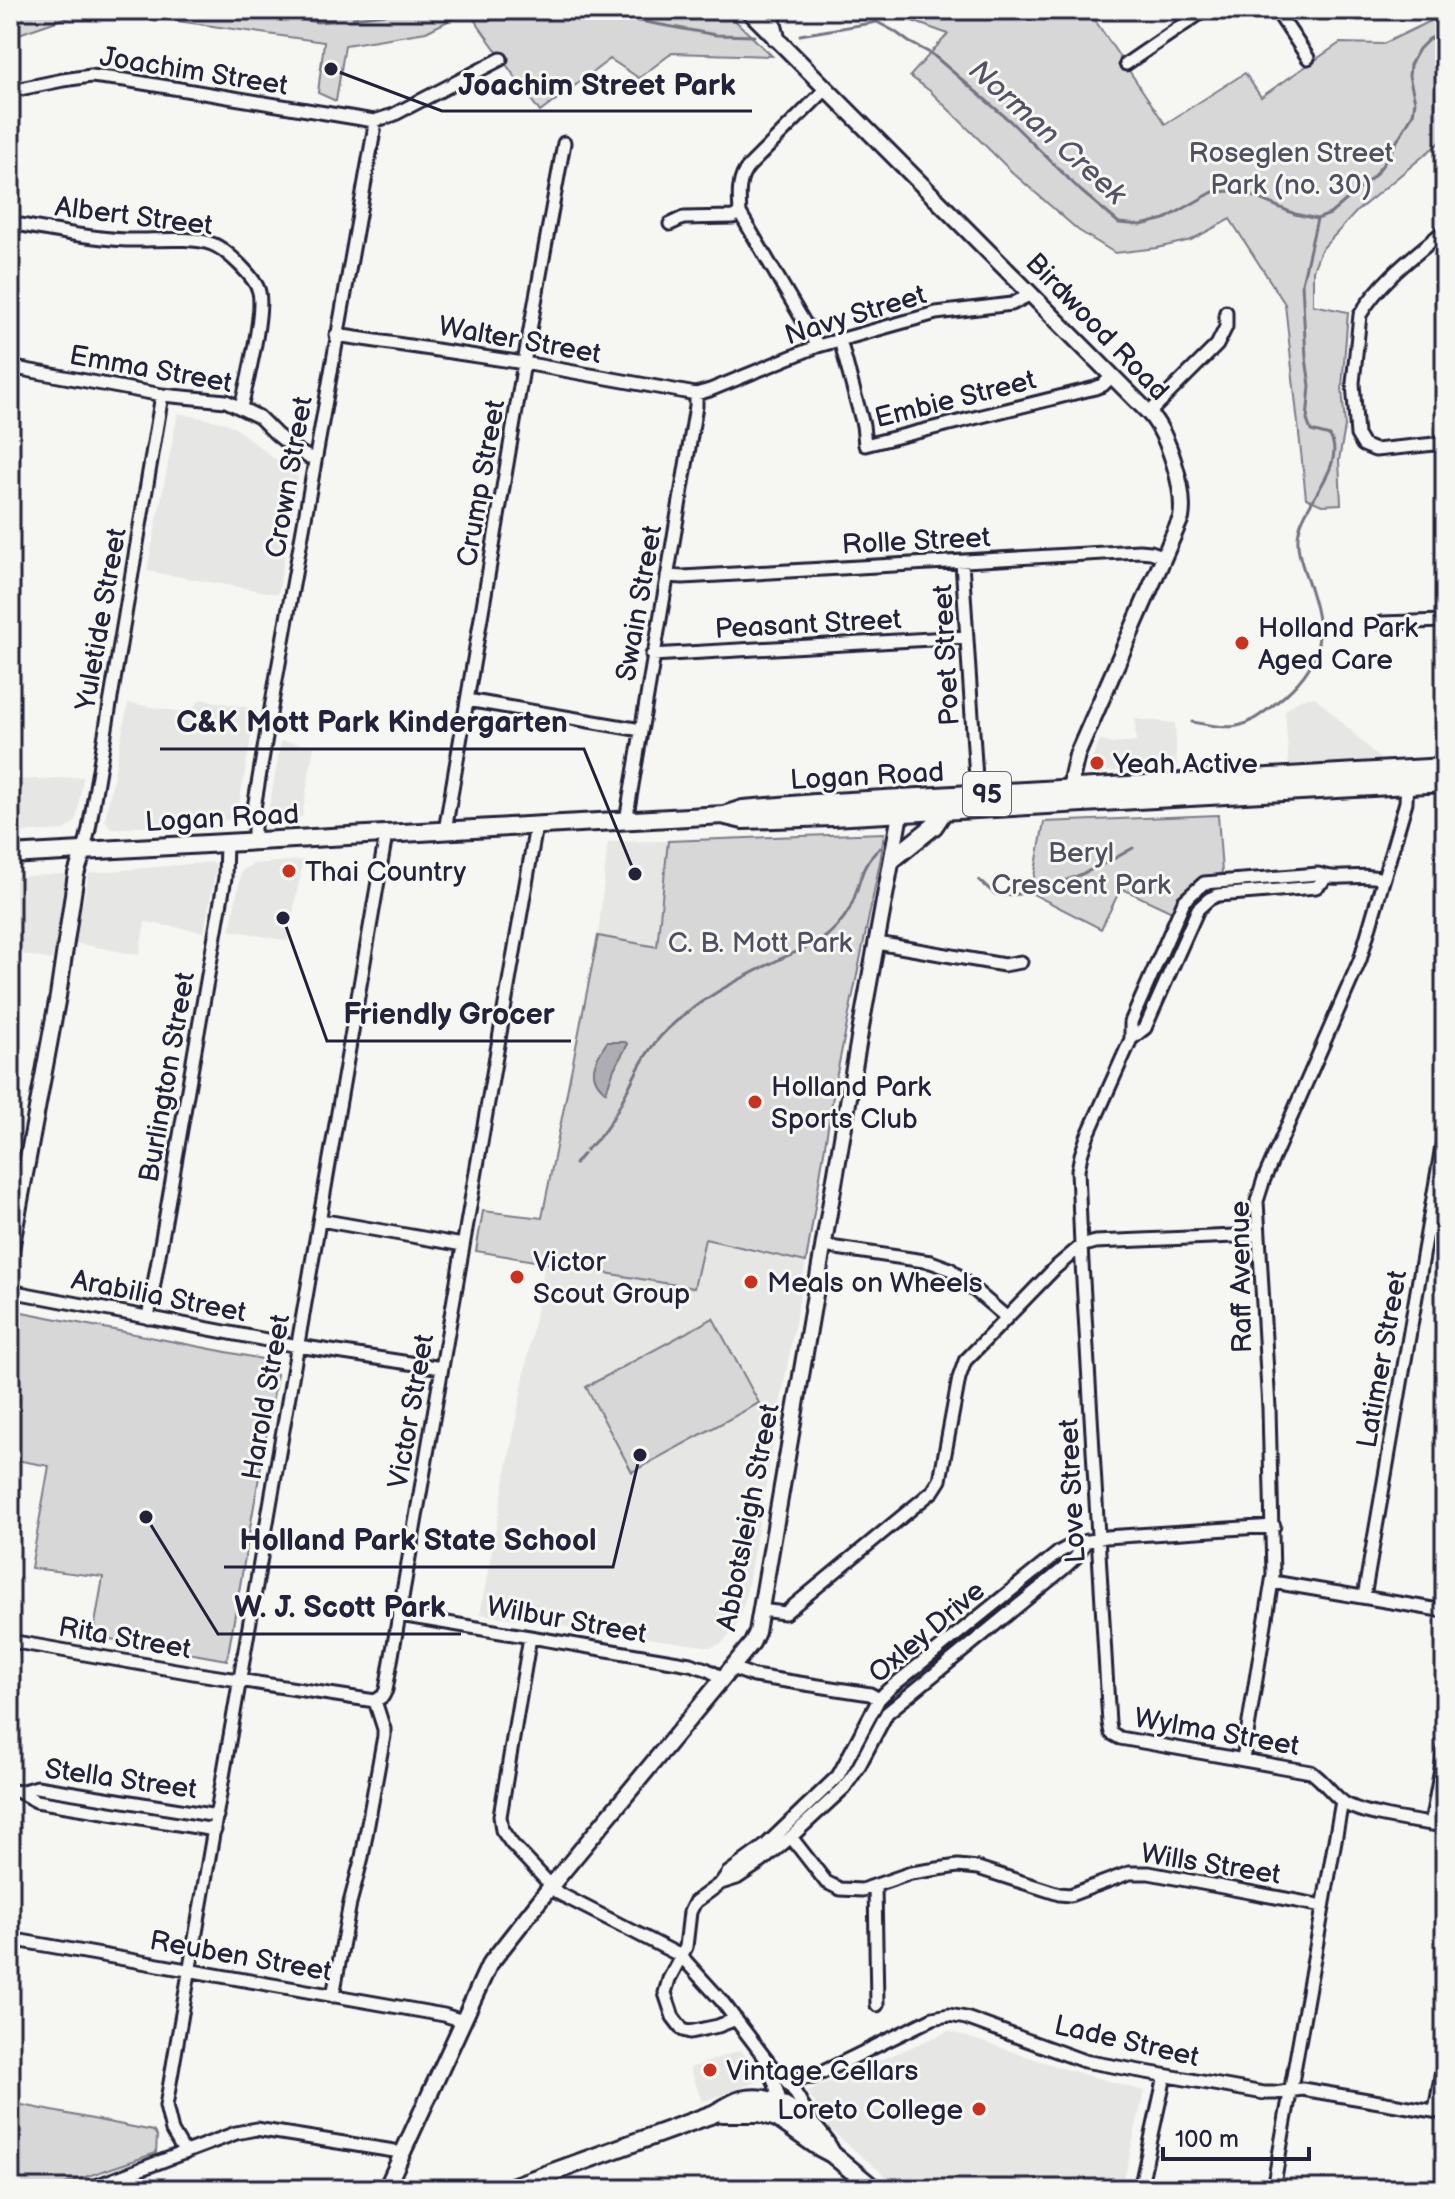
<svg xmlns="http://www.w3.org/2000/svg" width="1455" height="2199" viewBox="0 0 1455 2199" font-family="'Balsamiq Sans',sans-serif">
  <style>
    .built { fill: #e6e6e4 }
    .green { fill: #d7d7d7; stroke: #7c7c89; stroke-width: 2 }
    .water { fill: #adadb3; stroke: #757583; stroke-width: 2 }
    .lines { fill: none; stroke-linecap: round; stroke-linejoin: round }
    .stream { stroke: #757583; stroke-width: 3 }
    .minor-casing { stroke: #22223b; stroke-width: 17 }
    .tertiary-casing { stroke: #22223b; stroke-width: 20 }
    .secondary-casing { stroke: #22223b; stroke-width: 22 }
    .primary-casing { stroke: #22223b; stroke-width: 22 }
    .minor { stroke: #f6f6f2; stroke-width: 11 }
    .tertiary { stroke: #f6f6f2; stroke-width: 14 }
    .secondary { stroke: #f6f6f2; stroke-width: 16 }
    .primary { stroke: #f6f6f2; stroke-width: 16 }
    .poi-dot { fill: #c8321e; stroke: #f6f6f2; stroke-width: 3 }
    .labels { text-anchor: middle; stroke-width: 6; stroke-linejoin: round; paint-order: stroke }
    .shield { fill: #f6f6f2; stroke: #626272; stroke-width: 2 }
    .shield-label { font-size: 26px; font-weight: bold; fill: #22223b }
    .street-label { font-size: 28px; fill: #22223b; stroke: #f6f6f2 }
    .park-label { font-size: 28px; fill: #4f4f62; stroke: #f6f6f2 }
    .poi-label { font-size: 28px; fill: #22223b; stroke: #f6f6f2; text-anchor: start }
    .water-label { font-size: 30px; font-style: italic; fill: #535365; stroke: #f6f6f2 }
    .leader { fill: none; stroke: #22223b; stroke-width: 3 }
    .callout-dot { fill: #22223b; stroke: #f6f6f2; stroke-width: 3 }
    .callout-label { font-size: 30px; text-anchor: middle; font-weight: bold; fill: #22223b; stroke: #f6f6f2; stroke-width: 6; stroke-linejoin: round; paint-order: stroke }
  </style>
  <rect width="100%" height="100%" fill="#f6f6f2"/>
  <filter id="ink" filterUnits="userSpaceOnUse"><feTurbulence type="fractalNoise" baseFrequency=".0125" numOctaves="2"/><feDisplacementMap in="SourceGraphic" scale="16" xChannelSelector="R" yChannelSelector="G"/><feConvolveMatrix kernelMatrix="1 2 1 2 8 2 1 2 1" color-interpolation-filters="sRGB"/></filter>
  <g filter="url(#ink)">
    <path class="built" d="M 178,413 L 226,423 L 238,430 L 298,477 L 278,594 L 147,571 Z
      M 1315,697 L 1367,746 L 1383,762 L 1289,768 L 1285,711 L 1300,699 Z
      M 201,699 L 256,709 L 237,816 L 229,820 L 111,829 L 105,820 L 128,703 L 188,713 Z
      M 1135,719 L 1175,723 L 1177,768 L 1098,772 L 1091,761 L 1100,740 L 1112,744 L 1136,742 Z
      M 281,741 L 314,746 L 302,817 L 274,820 L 268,814 Z
      M 83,777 L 76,821 L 65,830 L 10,833 L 10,794 L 13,794 L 16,780 Z
      M 668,841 L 657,947 L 598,936 L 608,842 Z
      M 303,860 L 288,941 L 230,930 L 241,873 L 244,869 L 253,864 Z
      M 213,862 L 216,866 L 215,874 L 204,932 L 145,922 L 139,955 L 75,943 L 89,873 Z
      M 64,874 L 68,876 L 52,960 L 10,952 L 10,877 Z
      M 704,1239 L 806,1262 L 745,1600 L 735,1629 L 721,1644 L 710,1647 L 480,1614 L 545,1263 L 694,1288 Z
      M 949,2031 L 1062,2068 L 1144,2091 L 1122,2189 L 901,2189 L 827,2127 L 808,2091 Z
      M 741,2050 L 761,2077 L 759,2081 L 702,2102 L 690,2068 Z"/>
    <path class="green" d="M 10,10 L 724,10 L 772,56 L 672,53 L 639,78 L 610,59 L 540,112 L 468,11 L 426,32 L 345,45 L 336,101 L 318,93 L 324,42 L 135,15 L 103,13 L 71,16 L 10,37 Z
      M 882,10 L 1088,10 L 1165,124 L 1245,73 L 1261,97 L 1340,43 L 1383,44 L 1445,14 L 1445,138 L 1357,211 L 1321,250 L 1313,270 L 1313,305 L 1348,312 L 1342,387 L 1345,427 L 1339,460 L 1341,504 L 1322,505 L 1306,498 L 1285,304 L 1230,219 L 1191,240 L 1157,248 L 1115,253 L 1078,230 L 1013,173 L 930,91 L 910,76 L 948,34 Z
      M 1218,815 L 1222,873 C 1189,881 1189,884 1172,912 L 1121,888 L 1101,929 L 1031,893 L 1044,822 Z
      M 884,833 L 881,857 L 836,1078 L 806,1262 L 705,1239 L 694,1288 L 476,1251 L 483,1211 L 542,1218 L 598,936 L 657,947 L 668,841 Z
      M 17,1311 L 262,1359 L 277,1374 L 227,1660 L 93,1636 L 103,1577 L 31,1568 L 49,1466 L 10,1459 L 10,1345 Z
      M 713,1318 L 759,1403 L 632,1472 L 586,1387 Z
      M 17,2104 L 153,2131 L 157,2136 L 156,2153 L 50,2189 L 10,2189 L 10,2146 Z"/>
    <path class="water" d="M 607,1042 L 625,1042 L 628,1044 L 614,1069 L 606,1092 C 586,1076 594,1061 607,1042 Z"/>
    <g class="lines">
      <path class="stream" d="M 254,10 L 317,22 L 333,21
        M 580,10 L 716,35 L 754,36
        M 10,13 L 17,10
        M 353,18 L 420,10
        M 800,35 L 877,22 L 894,31 L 909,42 L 932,54 L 1010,121 L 1081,191 L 1119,223 L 1141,225 L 1165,219 L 1213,192 L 1233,191 L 1255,197 L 1295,214 L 1317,219 L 1330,214 L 1373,177 L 1384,163 L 1413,114 L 1415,101 L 1409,76 L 1410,65 L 1419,49 L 1429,39 L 1445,33
        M 1192,722 C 1235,730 1241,731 1276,703 C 1325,664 1327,635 1307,579 C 1302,565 1295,546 1299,531 C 1304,502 1347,465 1330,436 L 1311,431 L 1307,420 L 1310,386 L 1306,358 L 1302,283 L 1317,219
        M 979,880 L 995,894 C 1031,901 1101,867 1133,848
        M 586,1150 C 622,1121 629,1071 660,1037 C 691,1003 737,980 778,960 C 793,953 816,945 828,935 C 838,926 848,915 853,901 C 862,878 860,866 880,848
        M 575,1164 L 583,1154"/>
      <defs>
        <path id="minor" d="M 1276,10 L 1308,58
          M 1126,64 L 1205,10
          M 10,91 L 63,80 L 91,76 L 125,80 L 374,121 L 393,115 L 501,59
          M 10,223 C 49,230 87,238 126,240 C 150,241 191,236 212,244 C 226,249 256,278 259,292 C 264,313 247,384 241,407
          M 670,224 L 683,218 L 733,217 L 740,213
          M 1445,230 C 1414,256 1381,280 1360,315 L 1353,383 L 1357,435 L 1363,445 L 1375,450 L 1445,443
          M 336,335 L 524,363 L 696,394 L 710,390 L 818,346 L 936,313 L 1012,304 L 1031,294
          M 840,340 L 863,425 L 865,445 L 1095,388 L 1103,385 L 1112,376
          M 818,346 L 740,213 C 739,197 737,179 749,166 L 826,89
          M 10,367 L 162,395 L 226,401 L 259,417 L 276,434 L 293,448 L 308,457 L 316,457
          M 10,386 L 14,368
          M 1149,413 L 1217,345 L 1226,327 L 1226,312
          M 962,562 L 977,794
          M 667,576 L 683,577 L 1139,551 L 1151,552 L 1165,557
          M 1381,623 L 1445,621
          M 652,655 L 966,637
          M 467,700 L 641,730
          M 626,821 L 696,406 L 696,394
          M 445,831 L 524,363 L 564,143
          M 254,842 L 254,808 L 268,725 L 374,131 L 374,121
          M 84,850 L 89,829 L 162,395
          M 1383,879 C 1362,872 1339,882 1318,874 L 1204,883 L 1184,901 L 1131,1022 L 1131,1039 L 1087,1137 L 1081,1155 L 1078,1170 L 1081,1246 L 1109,1723 L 1111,1733 L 1120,1738 L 1311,1772 C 1324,1781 1332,1794 1344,1803 C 1365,1816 1420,1822 1445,1826
          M 877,943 L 1004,965 L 1021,962
          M 1131,1039 L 1145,1028 L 1198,909 L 1209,899 L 1218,895 L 1316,887 L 1327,878
          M 320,1220 L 463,1245
          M 823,1246 L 931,1262 L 950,1269 L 1006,1317
          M 10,1291 L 298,1346 L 442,1368
          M 148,1318 L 225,878 L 226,843
          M 1273,1582 L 1445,1611
          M 1364,1597 L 1445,1129
          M 760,1610 L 785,1613 L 933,1491 L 940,1480 L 959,1378 L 965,1361 L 1055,1268 L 1081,1246 L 1095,1242 L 1258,1235
          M 400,1615 L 690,1664 L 706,1669 L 723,1678
          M 530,1637 L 500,1816 L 502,1830 L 512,1844 L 558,1893 L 681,1956 L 721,2000 L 772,2067 C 788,2079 802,2101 809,2120
          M 10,1641 L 199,1674 L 375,1701
          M 732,1668 L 754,1676 L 870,1694 L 879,1699
          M 375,1701 L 383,1696 L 386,1690 L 536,826
          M 1243,1759 L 1273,1575 L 1269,1408 L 1257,1201 L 1264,1179 L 1360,960 L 1406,802 L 1407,779
          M 10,1790 L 19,1792 L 36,1801 L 215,1830
          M 19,1792 L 37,1787 L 217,1816
          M 1431,1824 L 1445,1747
          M 791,1837 L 826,1882 L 840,1889 L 862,1890 L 911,1873 L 958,1866 L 978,1868 L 1059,1894 L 1070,1895 L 1129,1873 L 1149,1873 L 1323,1906
          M 721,1883 L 728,1873 L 765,1846 L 838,1776 L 879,1699 L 889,1689 L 1059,1552 L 1072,1545 L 1106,1537 L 1274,1526
          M 875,1886 L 877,2005
          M 10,1939 L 444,2015 L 463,2021
          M 333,1996 L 350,1903 L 362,1857 L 384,1736 L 384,1729 L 375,1701
          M 736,2019 L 718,2026 L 690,2032 L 683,2030 L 673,2017 L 665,1993 L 669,1979 L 686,1947 L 690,1912 L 695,1902 L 721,1883 L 737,1878 L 761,1862 L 791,1837 L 844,1788 L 858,1768 L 887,1713 L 1063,1569 L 1076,1557 L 1086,1541
          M 772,2067 L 773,2078 L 782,2107
          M 788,2084 L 802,2078 L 813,2077 L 933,2018 L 949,2015 L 966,2018 L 1084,2061 L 1264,2093 L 1275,2093 L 1302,2089 L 1445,2113
          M 1435,2111 L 1445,2054
          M 185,2153 L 172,2131 L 166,2106 L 386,835
          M 88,2189 L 236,2133 L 256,2129 L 394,2151 L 403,2155
          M 1140,2189 L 1165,2076
          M 1273,2189 L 1342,1801"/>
        <path id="tertiary" d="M 748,10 L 1149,413 C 1168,434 1186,490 1181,518 L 1077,755 L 1072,776 L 1072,799
          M 10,1255 L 58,996 L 76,874 L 84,850
          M 386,2189 L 489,1965 L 551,1886 L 752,1643 L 757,1632 L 861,1027 L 902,803"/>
        <path id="secondary" d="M 769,10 L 776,38"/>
        <path id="primary" d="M 726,816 L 743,820 L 832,817 L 1445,783
          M 10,855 L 724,815 L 743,809 L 815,803 L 1445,767
          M 893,859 L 934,826 L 944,811
          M 722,2113 L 760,2113 L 777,2118 L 817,2146 L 832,2154 L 874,2189
          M 506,2189 L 713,2114 C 722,2110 731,2103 741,2100 C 780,2091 815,2122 832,2154"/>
      </defs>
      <use href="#minor" class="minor-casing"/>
      <use href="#tertiary" class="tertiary-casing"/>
      <use href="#secondary" class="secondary-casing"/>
      <use href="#primary" class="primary-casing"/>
      <use href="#minor" class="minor"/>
      <use href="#tertiary" class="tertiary"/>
      <use href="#secondary" class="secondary"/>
      <use href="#primary" class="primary"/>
    </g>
  </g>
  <g class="poi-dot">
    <circle cx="1242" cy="643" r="8"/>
    <circle cx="1097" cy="763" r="8"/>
    <circle cx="289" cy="871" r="8"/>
    <circle cx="755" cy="1102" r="8"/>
    <circle cx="517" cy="1277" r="8"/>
    <circle cx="751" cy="1282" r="8"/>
    <circle cx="710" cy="2070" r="8"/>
    <circle cx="979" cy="2109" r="8"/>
  </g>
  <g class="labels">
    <rect class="shield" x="963" y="772" width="48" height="44" rx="6"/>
    <g class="shield-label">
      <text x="987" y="803">95</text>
    </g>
    <g class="street-label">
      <text transform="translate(194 70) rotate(9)" y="10">Joachim Street</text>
      <text transform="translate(134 215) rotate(7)" y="10">Albert Street</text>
      <text transform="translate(855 314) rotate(-17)" y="10">Navy Street</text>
      <text transform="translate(1098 326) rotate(46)" y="10">Birdwood Road</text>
      <text transform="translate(520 339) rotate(10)" y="10">Walter Street</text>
      <text transform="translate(151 368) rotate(10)" y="10">Emma Street</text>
      <text transform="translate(955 398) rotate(-14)" y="10">Embie Street</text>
      <text transform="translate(288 477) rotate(-80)" y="10">Crown Street</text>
      <text transform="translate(480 483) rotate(-80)" y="10">Crump Street</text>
      <text transform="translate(916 540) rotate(-3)" y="10">Rolle Street</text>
      <text transform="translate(638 603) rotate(-80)" y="10">Swain Street</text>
      <text transform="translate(100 619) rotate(-80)" y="10">Yuletide Street</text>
      <text transform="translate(808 623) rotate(-3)" y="10">Peasant Street</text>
      <text transform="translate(945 655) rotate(-93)" y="10">Poet Street</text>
      <text transform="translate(867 775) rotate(-3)" y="10">Logan Road</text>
      <text transform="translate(222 817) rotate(-3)" y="10">Logan Road</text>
      <text transform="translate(166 1077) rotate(-80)" y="10">Burlington Street</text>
      <text transform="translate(1240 1277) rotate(-91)" y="10">Raff Avenue</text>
      <text transform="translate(159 1295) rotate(11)" y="10">Arabilia Street</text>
      <text transform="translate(1381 1359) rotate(-80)" y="10">Latimer Street</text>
      <text transform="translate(265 1397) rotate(-80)" y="10">Harold Street</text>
      <text transform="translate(410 1411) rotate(-80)" y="10">Victor Street</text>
      <text transform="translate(1071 1491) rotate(-93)" y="10">Love Street</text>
      <text transform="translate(747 1517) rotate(-79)" y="10">Abbotsleigh Street</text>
      <text transform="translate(567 1619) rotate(10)" y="10">Wilbur Street</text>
      <text transform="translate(926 1631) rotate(-40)" y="10">Oxley Drive</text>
      <text transform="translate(125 1637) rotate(10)" y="10">Rita Street</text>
      <text transform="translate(1217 1731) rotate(10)" y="10">Wylma Street</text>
      <text transform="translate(121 1778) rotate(8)" y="10">Stella Street</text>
      <text transform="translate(1211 1863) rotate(9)" y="10">Wills Street</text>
      <text transform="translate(241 1955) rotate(10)" y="10">Reuben Street</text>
      <text transform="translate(1127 2040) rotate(13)" y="10">Lade Street</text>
    </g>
    <g class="park-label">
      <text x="1291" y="162">Roseglen Street<tspan x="1291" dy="32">Park (no. 30)</tspan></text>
      <text x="1081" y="862">Beryl<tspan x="1081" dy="32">Crescent Park</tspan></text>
      <text x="760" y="952">C. B. Mott Park</text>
    </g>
    <g class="poi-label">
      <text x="1258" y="637">Holland Park<tspan x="1258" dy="32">Aged Care</tspan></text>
      <text x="1113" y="773">Yeah Active</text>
      <text x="305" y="881">Thai Country</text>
      <text x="771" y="1096">Holland Park<tspan x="771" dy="32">Sports Club</tspan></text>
      <text x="533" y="1271">Victor<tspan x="533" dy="32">Scout Group</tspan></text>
      <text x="767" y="1292">Meals on Wheels</text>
      <text x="726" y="2080">Vintage Cellars</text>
      <text x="963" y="2119" text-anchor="end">Loreto College</text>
    </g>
    <g class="water-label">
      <text transform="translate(1048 132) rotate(42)" y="10">Norman Creek</text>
    </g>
  </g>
  <path class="leader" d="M331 69L442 111H752M635 874L584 749H160M283 918L327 1041H571M640 1455L613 1567H224M146 1517L218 1634H461"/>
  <g class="callout-dot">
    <circle cx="331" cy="69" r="8"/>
    <circle cx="635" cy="874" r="8"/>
    <circle cx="283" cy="918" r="8"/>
    <circle cx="640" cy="1455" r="8"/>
    <circle cx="146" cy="1517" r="8"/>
  </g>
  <g class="callout-label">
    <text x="597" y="95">Joachim Street Park</text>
    <text x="372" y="732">C&amp;K Mott Park Kindergarten</text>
    <text x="449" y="1024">Friendly Grocer</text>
    <text x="418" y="1550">Holland Park State School</text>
    <text x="340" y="1617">W. J. Scott Park</text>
  </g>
  <rect width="1455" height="2199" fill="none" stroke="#f6f6f2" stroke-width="40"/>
  <rect x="20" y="20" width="1415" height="2159" fill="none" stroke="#22223b" stroke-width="3" filter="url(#ink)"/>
  <path d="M1163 2147v12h146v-12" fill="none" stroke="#22223b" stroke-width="4"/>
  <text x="1175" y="2147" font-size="24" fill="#22223b" stroke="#f6f6f2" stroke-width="6" paint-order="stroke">100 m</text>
</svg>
